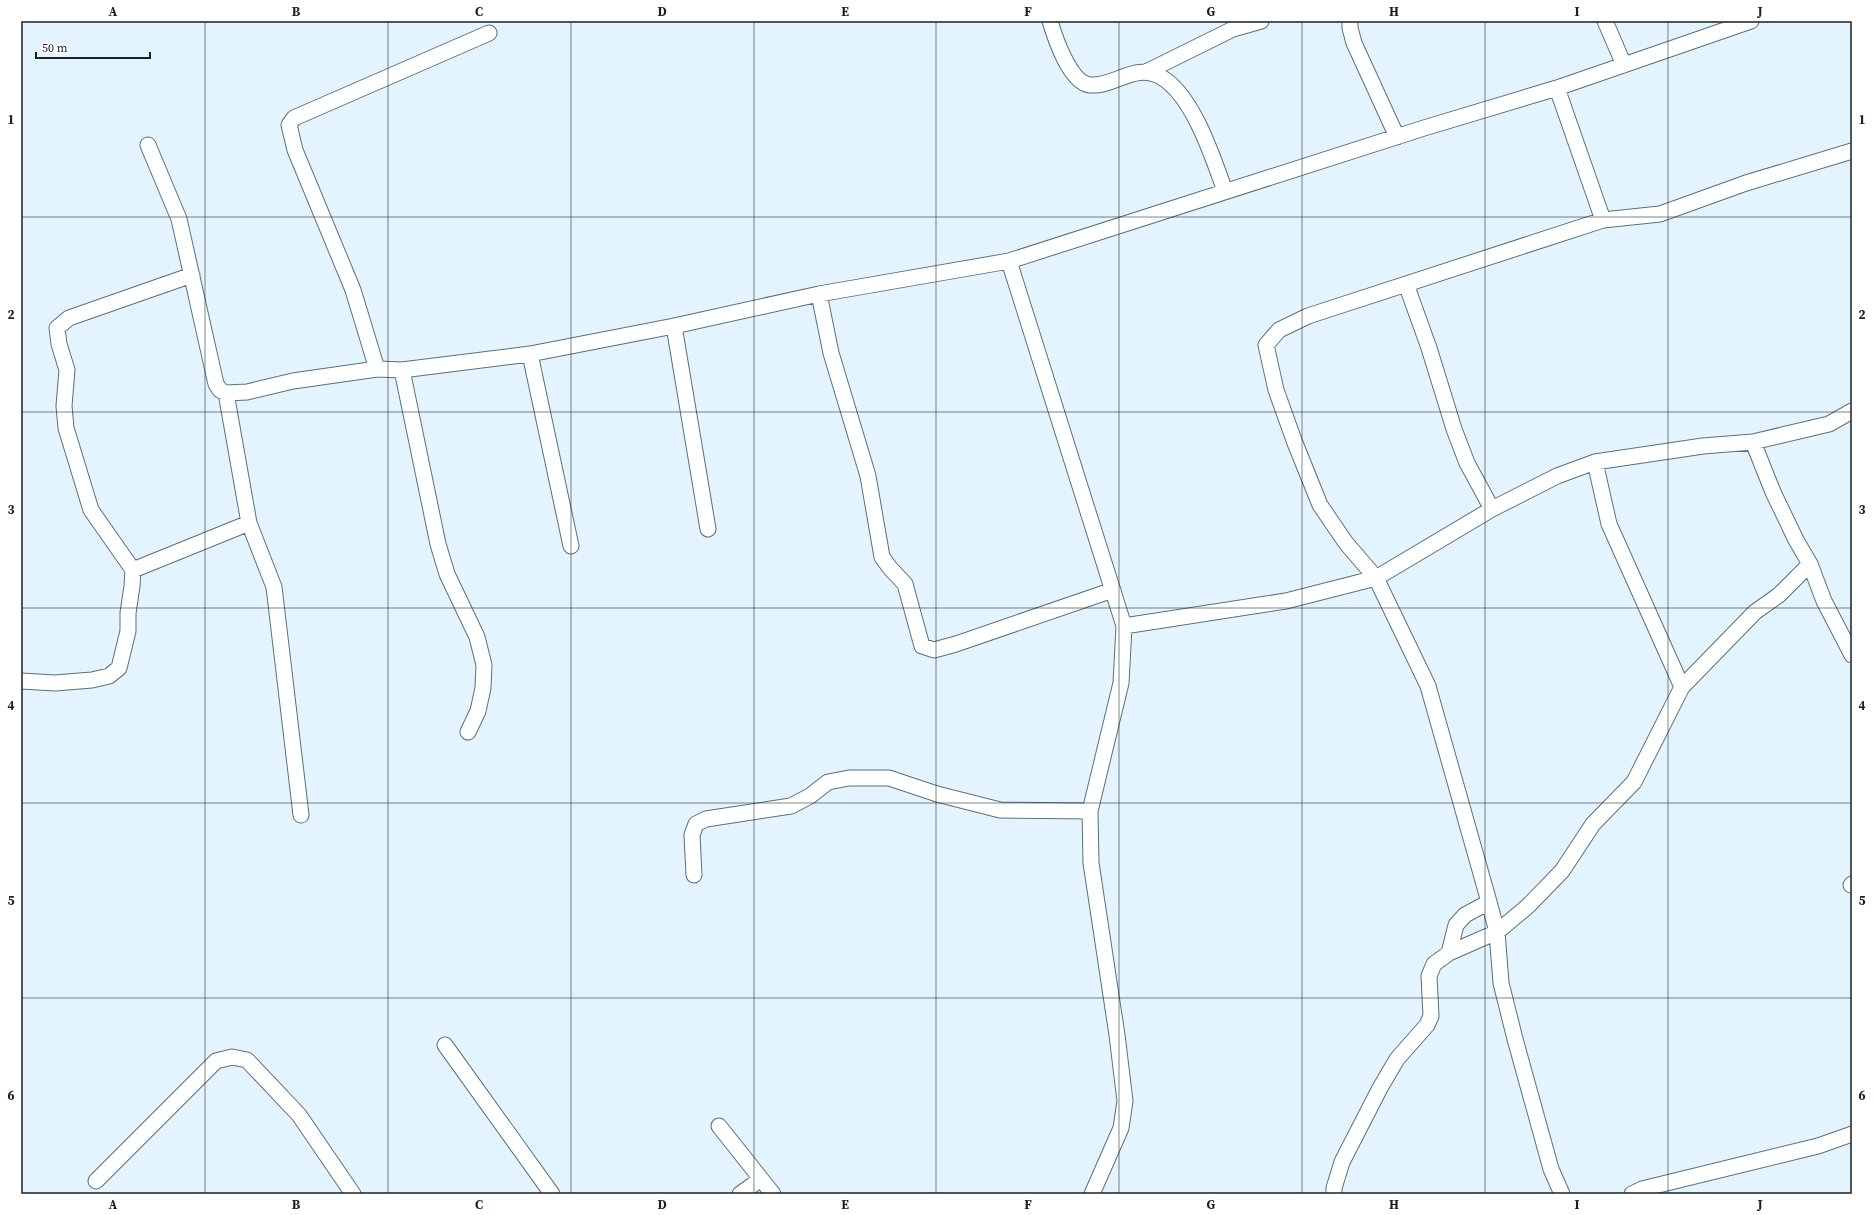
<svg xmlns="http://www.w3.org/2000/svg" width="1873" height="1215" viewBox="0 0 1873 1215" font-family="'Source Serif 4',serif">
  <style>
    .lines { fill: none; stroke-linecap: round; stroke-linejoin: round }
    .street-casing { stroke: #58707e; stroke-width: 17 }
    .street { stroke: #fff; stroke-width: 15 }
    .grid { fill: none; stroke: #172127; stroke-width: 1; stroke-opacity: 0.55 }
    .neatline { fill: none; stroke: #172127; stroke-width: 1.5 }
    .grid-label { font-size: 13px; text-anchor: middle; font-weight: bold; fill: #172127 }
  </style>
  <rect width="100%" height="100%" fill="#e4f4fe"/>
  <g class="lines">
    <defs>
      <path id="street" d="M 1050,21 C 1055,38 1070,83 1090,85 C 1115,87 1135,62 1161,77 C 1193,95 1213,158 1225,191
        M 1350,21 L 1350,28 L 1354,43 L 1397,137
        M 1605,21 L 1624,65
        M 1146,72 L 1233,29 L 1261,21
        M 1557,88 L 1603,220
        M 148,145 L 179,219 L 216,384 L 220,390 L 226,393 L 247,392 L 293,381 L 377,369 L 402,370 L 530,354 L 674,326 L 819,294 L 1009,261 L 1424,128 L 1557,88 L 1751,21
        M 1009,261 L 1124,626 L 1121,683 L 1090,811 L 1091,863 L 1117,1035 L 1125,1101 L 1121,1128 L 1092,1194
        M 1406,284 L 1429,348 L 1454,429 L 1467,463 L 1492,509
        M 819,294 L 831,353 L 868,476 L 882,557 L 890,568 L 905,584 L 922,646 L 934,650 L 956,644 L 1113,590
        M 674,326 L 708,529
        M 530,354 L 571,546
        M 377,369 L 353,290 L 295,150 L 289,125 L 294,118 L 489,33
        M 402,370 L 438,544 L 447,574 L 477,637 L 484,665 L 483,688 L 478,711 L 468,732
        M 226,393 L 249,523 L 274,587 L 301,815
        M 1753,442 L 1773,492 L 1796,540 L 1810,564 L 1824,601 L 1852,655
        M 1595,462 L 1609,524 L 1682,687
        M 133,570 L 249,523
        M 1124,626 L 1286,601 L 1376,578 L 1492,509 L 1557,476 L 1595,462 L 1703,446 L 1753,442 L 1829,424 L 1852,411
        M 21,681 L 55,683 L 92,680 L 109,676 L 119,668 L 128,631 L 128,613 L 132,586 L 133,570 L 91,510 L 66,428 L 64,406 L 67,370 L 59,344 L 57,328 L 69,318 L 192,275
        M 694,875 L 692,835 L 696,824 L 706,819 L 791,806 L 810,796 L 828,782 L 849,778 L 889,778 L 937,794 L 1000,810 L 1090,811
        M 1851,885 L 1852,884
        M 1449,953 L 1456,925 L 1465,915 L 1489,902
        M 445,1045 L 552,1194
        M 719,1126 L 773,1194
        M 96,1181 L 216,1061 L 232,1057 L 247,1060 L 299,1115 L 353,1194
        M 740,1194 L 761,1179
        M 1334,1194 L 1334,1188 L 1342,1162 L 1380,1088 L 1397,1059 L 1427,1025 L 1431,1016 L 1429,976 L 1434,964 L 1449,953 L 1497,932 L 1528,906 L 1562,871 L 1593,824 L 1634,782 L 1682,687 L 1755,612 L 1779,595 L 1810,564
        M 1562,1194 L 1551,1169 L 1515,1039 L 1501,983 L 1497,932 L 1489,902 L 1428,686 L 1376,578 L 1346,543 L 1320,505 L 1295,443 L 1276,390 L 1266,345 L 1279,330 L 1308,316 L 1603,220 L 1660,214 L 1746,183 L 1852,151
        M 1632,1194 L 1642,1189 L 1818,1146 L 1852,1134"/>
    </defs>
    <use href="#street" class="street-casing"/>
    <use href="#street" class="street"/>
  </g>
  <path class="grid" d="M 205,21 L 205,1194M 388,21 L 388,1194M 571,21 L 571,1194M 754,21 L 754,1194M 936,21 L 936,1194M 1119,21 L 1119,1194M 1302,21 L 1302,1194M 1485,21 L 1485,1194M 1668,21 L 1668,1194M 21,217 L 1852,217M 21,412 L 1852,412M 21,608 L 1852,608M 21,803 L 1852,803M 21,998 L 1852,998"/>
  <rect width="1873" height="1215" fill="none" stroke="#ffffff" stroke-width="44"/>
  <path d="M36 52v6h114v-6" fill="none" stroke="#172127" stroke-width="2"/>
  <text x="42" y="52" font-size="12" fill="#172127" stroke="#ffffff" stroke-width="3" paint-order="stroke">50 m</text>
  <rect x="22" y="22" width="1829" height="1171" class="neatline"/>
  <g class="grid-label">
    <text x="113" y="16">A</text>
    <text x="296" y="16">B</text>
    <text x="479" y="16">C</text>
    <text x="662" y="16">D</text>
    <text x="845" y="16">E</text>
    <text x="1028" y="16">F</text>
    <text x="1211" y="16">G</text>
    <text x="1394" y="16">H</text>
    <text x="1577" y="16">I</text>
    <text x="1760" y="16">J</text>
    <text x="11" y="124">1</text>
    <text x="1862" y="124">1</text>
    <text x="11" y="319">2</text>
    <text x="1862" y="319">2</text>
    <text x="11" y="514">3</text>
    <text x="1862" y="514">3</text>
    <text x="11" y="710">4</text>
    <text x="1862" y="710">4</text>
    <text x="11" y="905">5</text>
    <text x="1862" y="905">5</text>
    <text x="11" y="1100">6</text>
    <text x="1862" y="1100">6</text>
    <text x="113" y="1209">A</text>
    <text x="296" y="1209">B</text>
    <text x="479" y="1209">C</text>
    <text x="662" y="1209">D</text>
    <text x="845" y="1209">E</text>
    <text x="1028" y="1209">F</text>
    <text x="1211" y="1209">G</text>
    <text x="1394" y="1209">H</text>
    <text x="1577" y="1209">I</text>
    <text x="1760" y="1209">J</text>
  </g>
</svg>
